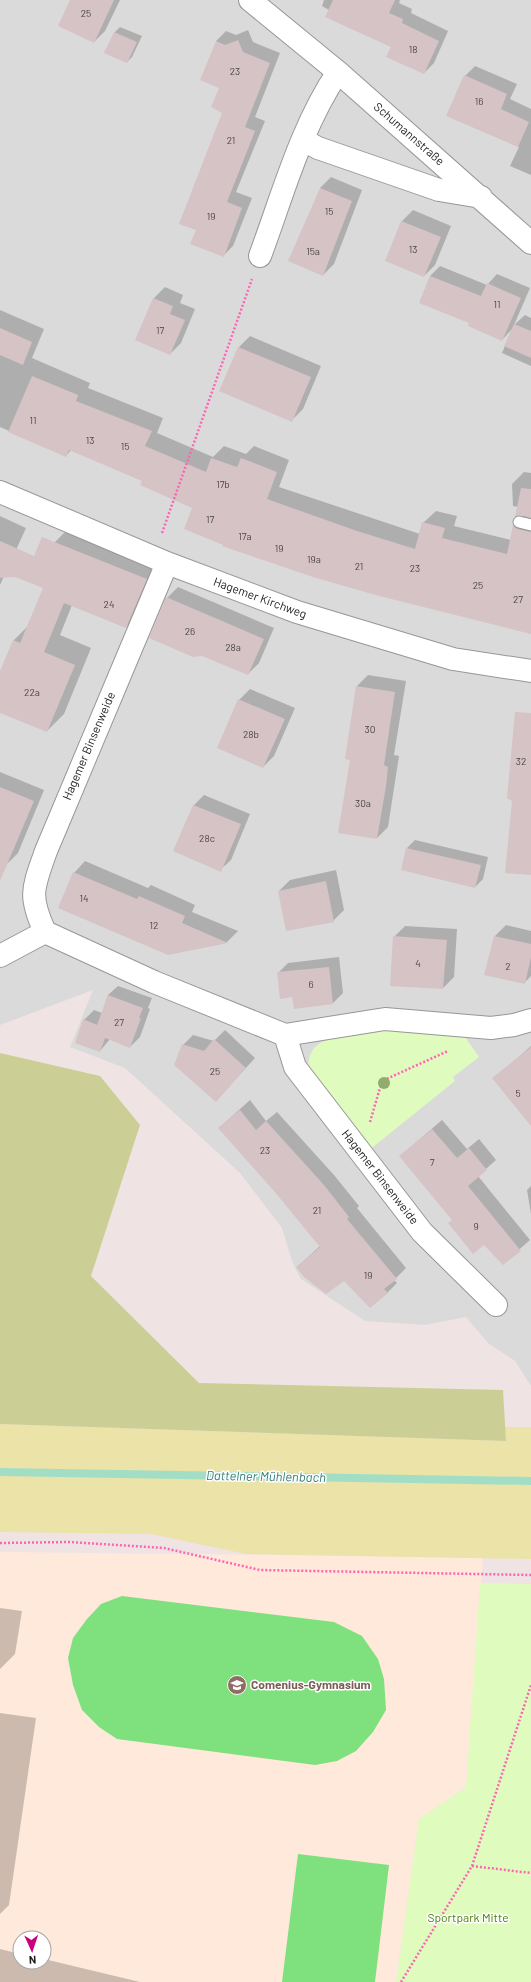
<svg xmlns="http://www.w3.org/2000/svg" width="531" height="1982" viewBox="0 0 531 1982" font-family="Barlow,sans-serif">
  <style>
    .residential { fill: #dbdadb }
    .education { fill: #ffe9db; fill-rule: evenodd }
    .grass { fill: #ebe3a7 }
    .forest { fill: #cbcf96 }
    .park { fill: #dffbbe }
    .pitch { fill: #7fe07e }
    .shadow { fill: #0003 }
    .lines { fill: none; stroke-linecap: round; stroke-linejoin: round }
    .stream { stroke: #a2dec6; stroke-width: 8 }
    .building { fill: #d5c3c6 }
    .lane-casing { stroke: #979797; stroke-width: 13 }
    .street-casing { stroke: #979797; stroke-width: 24 }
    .path { stroke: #fd65b4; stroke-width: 2.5; stroke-dasharray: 2 2; stroke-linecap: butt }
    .lane { stroke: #fff; stroke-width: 11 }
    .street { stroke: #fff; stroke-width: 22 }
    .tree { fill: #93ab6b }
    .labels { text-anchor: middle; stroke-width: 3; stroke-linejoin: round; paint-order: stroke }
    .number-label { font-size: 10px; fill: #4b4647 }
    .street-label { font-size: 12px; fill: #1d1d1d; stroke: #fff }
    .education-label { font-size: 12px; font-weight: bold; fill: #785e54; stroke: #fff; text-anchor: start }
    .park-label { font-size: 12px; fill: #487e08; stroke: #fff }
    .water-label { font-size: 13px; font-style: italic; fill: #378076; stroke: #fff }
  </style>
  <rect width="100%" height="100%" fill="#efe3e3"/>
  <path class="residential" d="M 0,0 L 531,0 L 531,1386 L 515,1361 L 488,1343 L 466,1317 L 425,1325 L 365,1321 L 301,1279 L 293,1264 L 282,1228 L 240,1173 L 125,1068 L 70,1047 L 93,990 L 0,1025 Z"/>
  <path class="education" d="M 0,1552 L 483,1557 L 466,1787 L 419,1819 L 396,1982 L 0,1982 ZM 20,1938 L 44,1938 L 44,1962 L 20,1962 Z"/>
  <path class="grass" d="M 0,1424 L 506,1441 L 505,1427 L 531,1427 L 531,1559 L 246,1554 L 151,1534 L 0,1532 Z"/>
  <path class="forest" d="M 0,1053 L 100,1076 L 140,1125 L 91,1276 L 199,1383 L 503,1390 L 506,1441 L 0,1424 Z"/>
  <path class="park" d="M 376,1030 L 407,1030 L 465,1037 L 479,1057 L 453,1077 L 455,1081 L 368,1151 L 308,1073 C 308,1066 308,1058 312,1051 C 321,1035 359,1033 376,1030 Z
    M 480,1583 L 531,1584 L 531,1982 L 396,1982 L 419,1819 L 466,1787 Z"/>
  <path class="pitch" d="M 122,1596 L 334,1622 L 362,1636 L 378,1659 L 384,1679 L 386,1710 L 373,1732 L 356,1751 L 337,1761 L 315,1765 L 117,1739 L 99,1727 L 82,1710 L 73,1685 L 68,1658 L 73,1638 L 87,1619 L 101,1604 Z
    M 298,1854 L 389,1865 L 375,1982 L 282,1982 Z"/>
  <path class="shadow" d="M 71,0 L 120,0 L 105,31 L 94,42 Z
    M 324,0 L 400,0 L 399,3 L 412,9 L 411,13 L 448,31 L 434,63 L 424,73 L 392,46 L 322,6 Z
    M 120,27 L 142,36 L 132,57 L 127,62 L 105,52 L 115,32 Z
    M 248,30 L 253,42 L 280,53 L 255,117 L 265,121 L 236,192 L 252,198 L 233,246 L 223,256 L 197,230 L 223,112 L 216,41 L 226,31 L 236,35 Z
    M 475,66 L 517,84 L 510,99 L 531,109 L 531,175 L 510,166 L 519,147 L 448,115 L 465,76 Z
    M 331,177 L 362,190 L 334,264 L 323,275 L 320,188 Z
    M 413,210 L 451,226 L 435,265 L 424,276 L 387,260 L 402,221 Z
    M 440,266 L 487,285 L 497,274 L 530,288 L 514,325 L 525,315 L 531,318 L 531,366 L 502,353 L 512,329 L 502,340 L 471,323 L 420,302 L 430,276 Z
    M 165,287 L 183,295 L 180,303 L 195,309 L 181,343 L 170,354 L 136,340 L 154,298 Z
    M 0,310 L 44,329 L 32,358 L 90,383 L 88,388 L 163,418 L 157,433 L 213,457 L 224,446 L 246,454 L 254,446 L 289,460 L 279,487 L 420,534 L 423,523 L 436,511 L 457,516 L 454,526 L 511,540 L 514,526 L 524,515 L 518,507 L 513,506 L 512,484 L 524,472 L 531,473 L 531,633 L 193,507 L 144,480 L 71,450 L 66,456 L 0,427 Z
    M 250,336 L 321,366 L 303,409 L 292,420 L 221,391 L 239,347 Z
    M 0,516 L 26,528 L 0,585 Z
    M 72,525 L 163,562 L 143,610 L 126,627 L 72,605 L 60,635 L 91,648 L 64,714 L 47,731 L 0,712 L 0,674 L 14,640 L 28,626 L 44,588 L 55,542 Z
    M 178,587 L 274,628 L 259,663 L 248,674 L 202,655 L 167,598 Z
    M 368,675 L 406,681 L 394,755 L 399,756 L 388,827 L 377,838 L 351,760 L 357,686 Z
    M 250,689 L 295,708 L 274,756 L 263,767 L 239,700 Z
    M 0,772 L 44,790 L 18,853 L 7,864 L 0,861 Z
    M 204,795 L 250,814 L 231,860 L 220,870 L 175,851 L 194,805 Z
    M 415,840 L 488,857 L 483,879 L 475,887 L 407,848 Z
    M 85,861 L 148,888 L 151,885 L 195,905 L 192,912 L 238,931 L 227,942 L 168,954 L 59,908 L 74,873 Z
    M 336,870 L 344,910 L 333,921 L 279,891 L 290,880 Z
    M 506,925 L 531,931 L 531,976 L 524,983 L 495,936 Z
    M 405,926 L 457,929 L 454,977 L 443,988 L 394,937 Z
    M 339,957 L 343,993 L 333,1003 L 293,996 L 278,973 L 288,963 Z
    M 118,986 L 152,998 L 148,1008 L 150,1009 L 140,1037 L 130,1047 L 110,1039 L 100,1051 L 84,1020 L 94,1010 L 102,1013 L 108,995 Z
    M 225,1030 L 255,1058 L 225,1091 L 183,1045 L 193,1035 L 214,1041 Z
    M 531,1046 L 531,1103 L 494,1079 Z
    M 250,1100 L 266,1121 L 277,1112 L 334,1175 L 359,1206 L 357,1208 L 406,1268 L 394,1280 L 397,1283 L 387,1293 L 297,1267 L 320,1246 L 275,1190 L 219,1128 Z
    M 442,1120 L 467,1149 L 479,1139 L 496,1160 L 478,1176 L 530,1240 L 503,1264 L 484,1244 L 453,1220 L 400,1156 Z
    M 531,1186 L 531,1214 L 527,1190 Z
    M 0,1608 L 22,1611 L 15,1654 L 0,1669 Z
    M 0,1713 L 36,1718 L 9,1905 L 0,1914 Z
    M 0,1949 L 20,1954 L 20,1962 L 44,1962 L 44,1959 L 140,1982 L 0,1982 Z"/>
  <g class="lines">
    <path class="stream" d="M 0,1472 L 531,1481"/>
  </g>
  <path class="building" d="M 70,0 L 114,0 L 94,43 L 58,26 Z
    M 333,0 L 395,0 L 389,13 L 403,19 L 402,23 L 439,41 L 424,74 L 386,57 L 391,47 L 325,17 Z
    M 114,32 L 137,42 L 127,63 L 104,53 Z
    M 238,40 L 243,52 L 270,63 L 245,127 L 255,131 L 227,202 L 242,208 L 224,257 L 190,244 L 196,230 L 179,224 L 222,113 L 211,107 L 219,88 L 200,80 L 216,41 L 225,45 Z
    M 464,75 L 507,94 L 501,109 L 529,122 L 518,147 L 446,116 Z
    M 320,188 L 352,201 L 323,276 L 288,261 Z
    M 401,221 L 441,237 L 424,277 L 385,261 Z
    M 430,276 L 481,296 L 487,283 L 521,298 L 502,341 L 468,326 L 469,323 L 419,303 Z
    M 153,298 L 173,306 L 170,314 L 185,320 L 170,355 L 135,340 Z
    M 514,324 L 531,331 L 531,358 L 504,346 Z
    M 0,328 L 32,342 L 23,365 L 0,355 Z
    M 238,347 L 311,377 L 292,422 L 219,391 Z
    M 32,376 L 78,395 L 76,401 L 152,431 L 145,446 L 206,472 L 211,458 L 237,467 L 241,458 L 277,472 L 267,499 L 357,531 L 415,549 L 422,522 L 445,528 L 442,538 L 507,554 L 513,525 L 517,529 L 531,532 L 531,634 L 379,596 L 313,577 L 222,546 L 223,545 L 184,529 L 192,508 L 140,485 L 142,481 L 69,450 L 66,457 L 8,432 Z
    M 521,488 L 531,489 L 531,518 L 520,515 L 515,517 Z
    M 42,537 L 147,579 L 126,628 L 64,603 L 44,652 L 75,665 L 47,732 L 0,713 L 0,671 L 13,640 L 20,643 L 43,588 L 15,577 L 0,578 L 0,541 L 34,556 Z
    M 166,597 L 264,639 L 248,675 L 202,656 L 193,657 L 149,638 Z
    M 356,686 L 395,692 L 384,765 L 388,767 L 386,786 L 377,839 L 338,833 L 350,760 L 345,759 Z
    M 238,699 L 285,719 L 263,768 L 217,748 Z
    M 515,712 L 531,713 L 531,875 L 505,873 L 512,801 L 507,798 Z
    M 0,787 L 34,801 L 0,881 Z
    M 193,805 L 241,824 L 221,872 L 173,851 Z
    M 406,848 L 481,865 L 475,888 L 401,870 Z
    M 73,872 L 137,899 L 139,896 L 185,916 L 182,923 L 228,943 L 168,955 L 58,908 Z
    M 326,881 L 334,922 L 286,931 L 278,891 Z
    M 393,936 L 447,940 L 443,989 L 390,986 Z
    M 494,936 L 531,944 L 531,957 L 525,984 L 484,975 Z
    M 329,967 L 333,1004 L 294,1009 L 292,997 L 280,999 L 277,972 Z
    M 108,995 L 143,1008 L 139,1018 L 141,1018 L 130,1048 L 105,1038 L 100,1052 L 75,1043 L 83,1019 L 97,1025 Z
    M 214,1039 L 246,1068 L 216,1102 L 174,1065 L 182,1044 L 204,1051 Z
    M 531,1047 L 531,1126 L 492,1078 Z
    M 240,1110 L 256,1130 L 266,1121 L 324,1185 L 349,1217 L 347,1219 L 397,1279 L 384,1289 L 388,1293 L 370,1308 L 344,1281 L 326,1294 L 304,1277 L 296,1267 L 320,1247 L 274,1191 L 218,1128 Z
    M 432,1129 L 457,1158 L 469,1148 L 487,1170 L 468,1186 L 521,1251 L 503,1265 L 484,1245 L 473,1254 L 448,1223 L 452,1220 L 399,1156 Z"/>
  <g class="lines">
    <defs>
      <path id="lane" d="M 519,522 L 531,525"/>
      <path id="street" d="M 250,0 L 338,72 L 531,243
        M 303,140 L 318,148 L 439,190 L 481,197
        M 260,256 C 283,194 301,127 338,72
        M 0,492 L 167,563 L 297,612 L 453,659 L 531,671
        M 167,563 L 46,851 C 33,888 28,895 45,932 L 154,982 L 285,1035 L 385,1019 L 491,1028 L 514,1025 L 531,1020
        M 0,956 L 45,932
        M 285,1035 L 295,1067 L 422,1232 L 496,1305"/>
    </defs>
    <use href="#lane" class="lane-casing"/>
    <use href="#street" class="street-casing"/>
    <path class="path" d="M 162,533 L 252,279
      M 370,1122 L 382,1081 L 448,1051
      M 0,1543 L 70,1542 L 164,1548 L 260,1570 L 531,1575
      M 472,1866 L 531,1873
      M 401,1982 L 472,1866 L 531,1685"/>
    <use href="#lane" class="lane"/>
    <use href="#street" class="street"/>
  </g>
  <circle class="tree" cx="384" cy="1083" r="6"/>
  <defs>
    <symbol id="school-disc" viewBox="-11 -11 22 22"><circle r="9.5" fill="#8d6e63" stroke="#fff"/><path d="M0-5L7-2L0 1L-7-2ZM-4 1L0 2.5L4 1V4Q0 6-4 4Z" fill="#fff"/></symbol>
  </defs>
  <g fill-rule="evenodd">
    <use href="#school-disc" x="226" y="1674" width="22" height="22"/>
  </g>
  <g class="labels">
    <g class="number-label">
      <text x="86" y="17">25</text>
      <text x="413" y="53">18</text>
      <text x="235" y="75">23</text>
      <text x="479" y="105">16</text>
      <text x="231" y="144">21</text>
      <text x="329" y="215">15</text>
      <text x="211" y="220">19</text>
      <text x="413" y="253">13</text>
      <text x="313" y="255">15a</text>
      <text x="497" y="308">11</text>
      <text x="160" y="334">17</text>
      <text x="33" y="424">11</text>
      <text x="90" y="444">13</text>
      <text x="125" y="450">15</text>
      <text x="223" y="488">17b</text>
      <text x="210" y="523">17</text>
      <text x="245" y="540">17a</text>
      <text x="279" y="552">19</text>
      <text x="314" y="563">19a</text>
      <text x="359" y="570">21</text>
      <text x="415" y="572">23</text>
      <text x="478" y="589">25</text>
      <text x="518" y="603">27</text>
      <text x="109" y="608">24</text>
      <text x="190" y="635">26</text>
      <text x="233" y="651">28a</text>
      <text x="32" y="696">22a</text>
      <text x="370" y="733">30</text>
      <text x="251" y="738">28b</text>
      <text x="521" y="765">32</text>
      <text x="363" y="807">30a</text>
      <text x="207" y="842">28c</text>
      <text x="84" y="902">14</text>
      <text x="154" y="929">12</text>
      <text x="418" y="967">4</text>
      <text x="508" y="970">2</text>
      <text x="311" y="988">6</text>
      <text x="119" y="1026">27</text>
      <text x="215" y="1075">25</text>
      <text x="518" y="1097">5</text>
      <text x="265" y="1154">23</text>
      <text x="432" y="1166">7</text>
      <text x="317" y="1214">21</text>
      <text x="476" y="1230">9</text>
      <text x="368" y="1279">19</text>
    </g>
    <g class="street-label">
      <text transform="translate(409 134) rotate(41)" y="4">Schumannstraße</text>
      <text transform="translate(260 598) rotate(20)" y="4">Hagemer Kirchweg</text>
      <text transform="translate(89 746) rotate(-67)" y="4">Hagemer Binsenweide</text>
      <text transform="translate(380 1177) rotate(52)" y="4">Hagemer Binsenweide</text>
    </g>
    <g class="education-label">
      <text x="251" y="1689">Comenius-Gymnasium</text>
    </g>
    <g class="park-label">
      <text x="468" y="1922">Sportpark Mitte</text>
    </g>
    <g class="water-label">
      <text transform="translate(266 1476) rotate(1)" y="5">Dattelner Mühlenbach</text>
    </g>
  </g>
  <g transform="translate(32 1950) rotate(177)"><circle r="19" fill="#ffffff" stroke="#a5a5a5"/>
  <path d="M0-3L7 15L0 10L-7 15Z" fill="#ca007e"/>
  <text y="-6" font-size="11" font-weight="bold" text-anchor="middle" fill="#1d1d1d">N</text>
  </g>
</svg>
